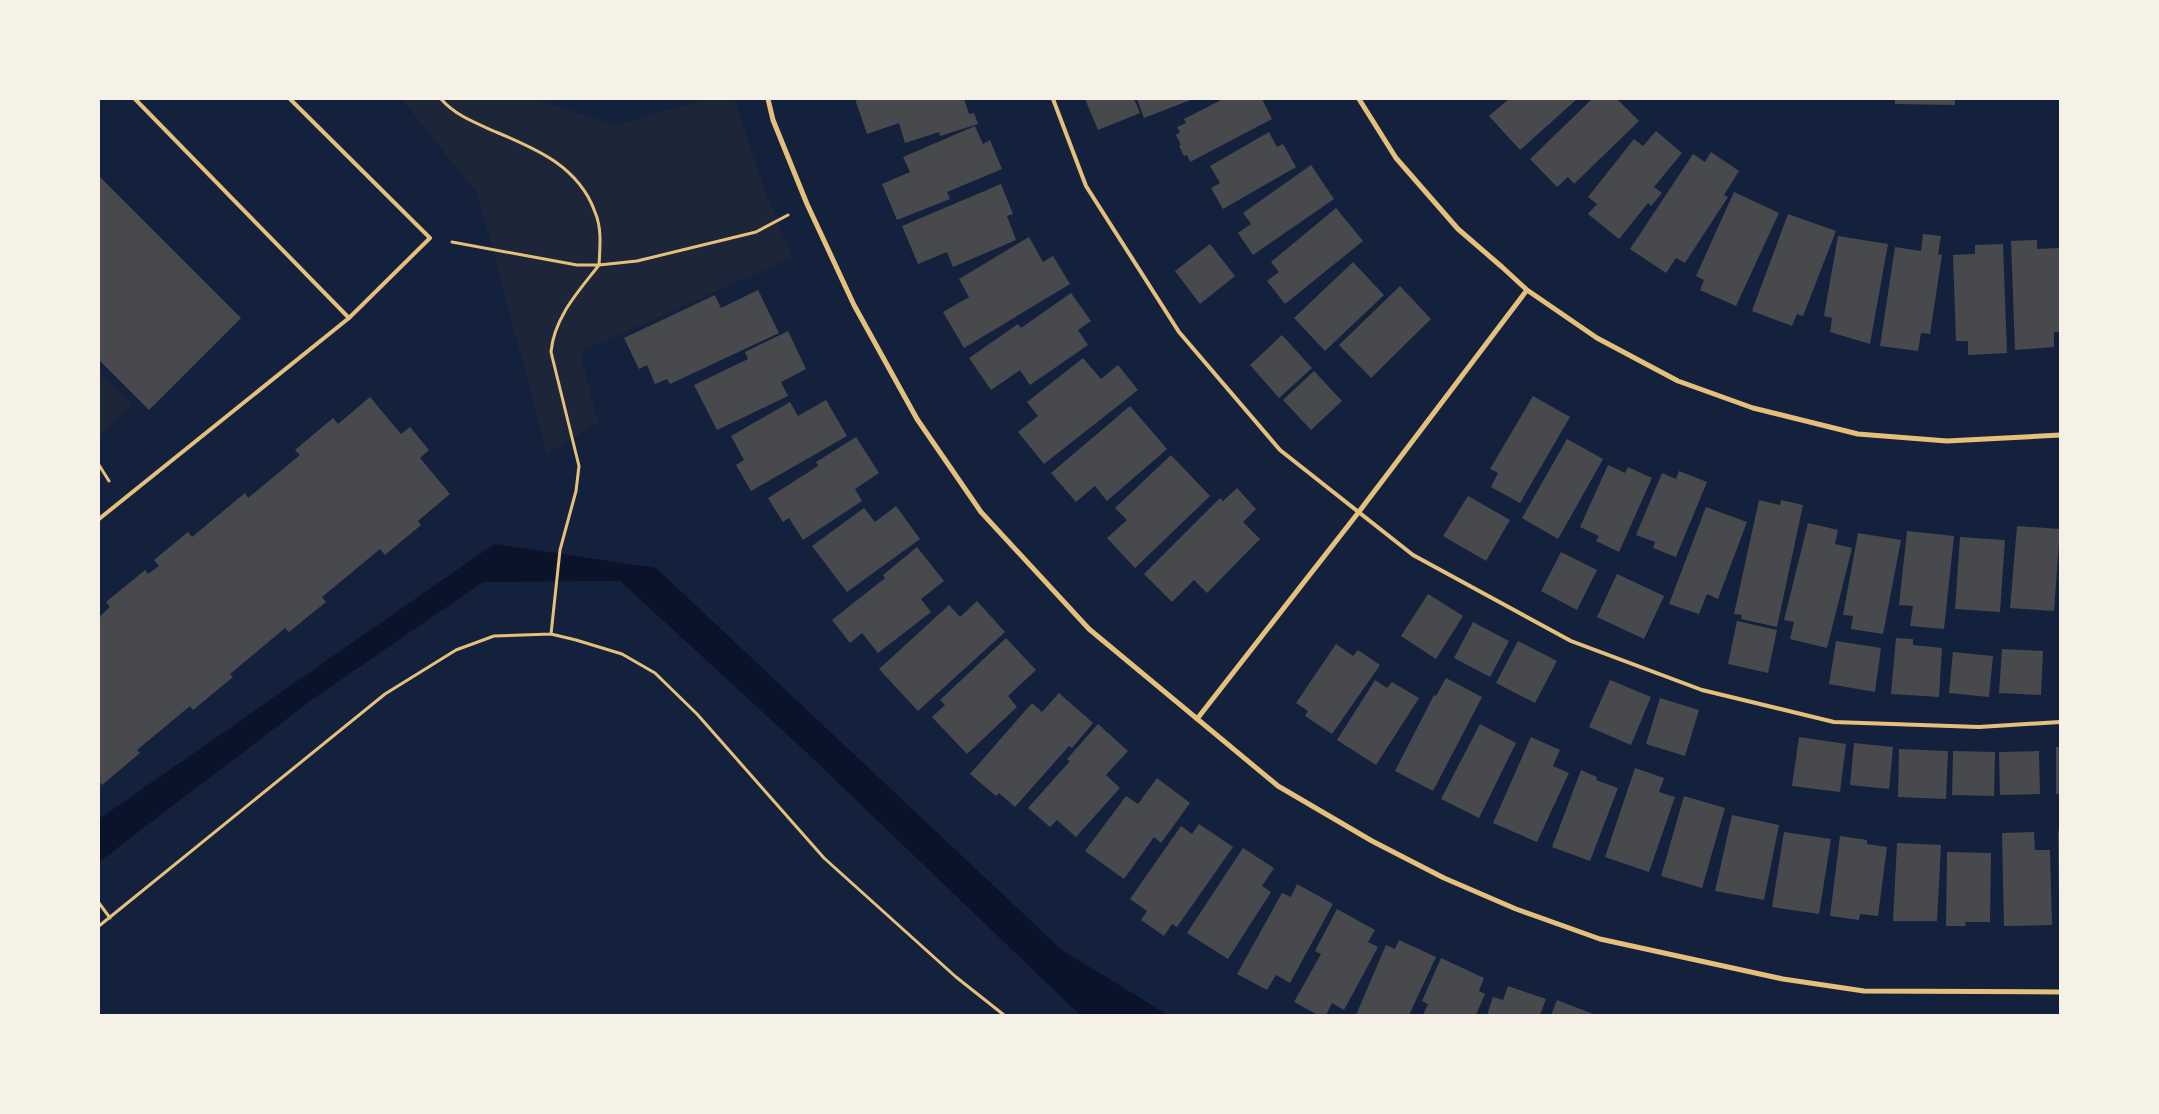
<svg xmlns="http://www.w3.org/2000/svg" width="2159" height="1114" viewBox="0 0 2159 1114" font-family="Georgia,serif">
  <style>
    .green { fill: #1d2539 }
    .water { fill: #0b132b }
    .building { fill: #48494c }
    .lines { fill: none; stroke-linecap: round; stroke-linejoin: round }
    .path { stroke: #e5c07b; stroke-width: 3 }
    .service { stroke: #e5c07b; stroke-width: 4 }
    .minor { stroke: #e5c07b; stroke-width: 5 }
  </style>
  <rect width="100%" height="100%" fill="#14213d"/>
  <path class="green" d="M 402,99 L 536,99 L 615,125 L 707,99 L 735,99 C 751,153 769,206 793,257 L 580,352 L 598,423 L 547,453 L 478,195 Z
    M 99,371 L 132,405 L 99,437 Z"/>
  <path class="water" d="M 494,544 L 656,568 L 1062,950 L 1168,1015 L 1080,1015 L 805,751 L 620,581 L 483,582 L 313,699 L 99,862 L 99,819 Z"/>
  <path class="building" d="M 855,99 L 964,99 L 969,114 L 974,113 L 978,124 L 940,136 L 939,132 L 905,143 L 899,123 L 867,134 Z
    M 1085,99 L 1134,99 L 1140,113 L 1098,130 Z
    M 1137,99 L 1193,99 L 1144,118 Z
    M 1223,99 L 1262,99 L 1272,119 L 1190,162 L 1187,155 L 1184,156 L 1179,146 L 1181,145 L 1176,135 L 1180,132 L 1177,127 L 1186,123 L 1184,119 Z
    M 1509,99 L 1577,99 L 1520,150 L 1489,116 Z
    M 1592,99 L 1617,99 L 1639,121 L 1574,184 L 1568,177 L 1557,187 L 1530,159 Z
    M 1895,99 L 1955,99 L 1955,105 L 1895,104 Z
    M 975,126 L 983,144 L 990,140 L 1002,169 L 947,192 L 950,199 L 897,220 L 882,184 L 910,172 L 903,157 Z
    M 1656,131 L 1682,153 L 1654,187 L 1662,193 L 1651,206 L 1648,203 L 1619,239 L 1588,214 L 1597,204 L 1588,197 L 1634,139 L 1643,146 Z
    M 1269,132 L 1277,147 L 1283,144 L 1296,167 L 1223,209 L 1211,188 L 1220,183 L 1210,166 Z
    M 1711,152 L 1739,171 L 1724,195 L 1728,197 L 1685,263 L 1676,258 L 1666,273 L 1630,249 L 1693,154 L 1705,162 Z
    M 1311,165 L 1334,199 L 1253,255 L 1238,233 L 1251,224 L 1243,213 Z
    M 99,176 L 241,318 L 149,410 L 99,360 Z
    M 1001,184 L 1013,214 L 1007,216 L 1016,240 L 953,267 L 947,252 L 918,264 L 902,226 Z
    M 1734,192 L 1779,213 L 1736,306 L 1700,290 L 1704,280 L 1696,276 Z
    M 1336,208 L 1363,241 L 1285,304 L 1267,281 L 1279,272 L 1271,262 Z
    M 1788,214 L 1836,231 L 1803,316 L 1797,314 L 1792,326 L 1752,311 Z
    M 1923,234 L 1941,236 L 1938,254 L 1942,255 L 1930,334 L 1921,333 L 1918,351 L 1880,346 L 1895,247 L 1921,251 Z
    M 1838,236 L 1888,244 L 1870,344 L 1830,332 L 1832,318 L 1824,316 Z
    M 1029,237 L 1043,262 L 1053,256 L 1070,284 L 964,348 L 943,312 L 969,297 L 959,279 Z
    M 2037,240 L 2037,249 L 2059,248 L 2060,332 L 2054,332 L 2054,347 L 2015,350 L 2011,241 Z
    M 1210,244 L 1235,276 L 1200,304 L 1175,271 Z
    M 2003,244 L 2007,353 L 1968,355 L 1968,341 L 1956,341 L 1953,255 L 1975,254 L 1975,245 Z
    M 1353,262 L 1384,295 L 1325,351 L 1294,318 Z
    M 1400,286 L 1431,319 L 1371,378 L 1339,345 Z
    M 758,290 L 779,333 L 670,384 L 667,379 L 655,384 L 647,365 L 639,369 L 624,338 L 715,295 L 721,308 Z
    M 1071,293 L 1091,321 L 1078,330 L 1088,345 L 1030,385 L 1020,370 L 991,390 L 969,358 L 1018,324 L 1021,328 Z
    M 788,331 L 806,369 L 781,382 L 788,396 L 717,430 L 694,385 L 748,359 L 745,352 Z
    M 1282,335 L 1312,368 L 1279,398 L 1250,365 Z
    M 1083,358 L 1101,379 L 1118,365 L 1138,390 L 1044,464 L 1018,432 L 1038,416 L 1027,402 Z
    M 1314,371 L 1342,401 L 1311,430 L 1283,400 Z
    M 1533,396 L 1570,417 L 1520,503 L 1491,487 L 1498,473 L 1490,469 Z
    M 370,397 L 401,434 L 410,427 L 429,450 L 420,458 L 450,494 L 418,521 L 421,525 L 385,555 L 380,549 L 322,597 L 326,602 L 289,632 L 285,628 L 230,674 L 233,677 L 193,710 L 190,706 L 137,750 L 140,753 L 102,785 L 99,781 L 99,617 L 110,607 L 106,602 L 145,570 L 148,574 L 159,566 L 154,560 L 188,532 L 192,537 L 245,493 L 248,498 L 300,455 L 295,450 L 333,418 L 338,424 Z
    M 826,400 L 847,436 L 751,491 L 736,465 L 744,460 L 731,436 L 790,402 L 798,416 Z
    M 1130,406 L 1167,449 L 1107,501 L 1095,486 L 1076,502 L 1051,473 Z
    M 856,437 L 879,473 L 855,489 L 862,501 L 803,540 L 789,518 L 783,522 L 768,498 L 818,466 L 816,462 Z
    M 1567,439 L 1603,459 L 1558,539 L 1522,518 Z
    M 1171,455 L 1210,496 L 1135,568 L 1107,538 L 1127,520 L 1115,508 Z
    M 1608,465 L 1625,473 L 1628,467 L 1652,478 L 1619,552 L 1596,541 L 1599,536 L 1580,527 Z
    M 1679,471 L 1707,482 L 1676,557 L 1653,548 L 1655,542 L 1636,535 L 1662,473 L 1676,479 Z
    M 1237,488 L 1256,509 L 1243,522 L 1260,539 L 1207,593 L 1194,580 L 1172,602 L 1144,574 L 1220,498 L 1223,501 Z
    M 1468,496 L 1510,520 L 1486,561 L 1443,536 Z
    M 1759,500 L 1780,505 L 1781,500 L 1803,505 L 1777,627 L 1741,619 L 1742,615 L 1734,614 Z
    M 896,506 L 920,539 L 847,592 L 812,546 L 864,508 L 875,522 Z
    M 1706,507 L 1747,522 L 1718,599 L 1707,594 L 1699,614 L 1669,604 Z
    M 1808,523 L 1838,530 L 1835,544 L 1852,548 L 1827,648 L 1790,639 L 1794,622 L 1784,620 Z
    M 2017,526 L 2060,529 L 2054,611 L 2010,608 Z
    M 1907,531 L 1954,536 L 1944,629 L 1910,626 L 1913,606 L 1899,605 Z
    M 1858,533 L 1901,540 L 1883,634 L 1851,629 L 1853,616 L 1843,615 Z
    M 1960,537 L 2005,540 L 2000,612 L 1955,609 Z
    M 917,547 L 944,581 L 921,599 L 931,612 L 878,653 L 862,633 L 850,643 L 832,620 L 885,578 L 883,575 Z
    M 1561,552 L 1597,570 L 1577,610 L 1541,591 Z
    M 1617,574 L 1664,596 L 1644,639 L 1597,617 Z
    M 1428,594 L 1463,616 L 1436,659 L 1401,636 Z
    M 977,601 L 1005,632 L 918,711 L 879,669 L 949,605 L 960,617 Z
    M 1737,621 L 1777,630 L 1768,673 L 1728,664 Z
    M 1473,622 L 1509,641 L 1490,677 L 1454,658 Z
    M 1006,638 L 1036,670 L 1008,696 L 1017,707 L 967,754 L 932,717 L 945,705 L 940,700 Z
    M 1896,638 L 1913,639 L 1913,645 L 1942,648 L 1939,697 L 1891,694 Z
    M 1518,641 L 1557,661 L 1535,703 L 1496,683 Z
    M 1836,641 L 1881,648 L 1875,692 L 1829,684 Z
    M 1336,644 L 1353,656 L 1358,650 L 1380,665 L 1332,734 L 1305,716 L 1308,711 L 1296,703 Z
    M 2002,649 L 2043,651 L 2041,695 L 1999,693 Z
    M 1953,652 L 1993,656 L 1989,697 L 1949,693 Z
    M 1446,678 L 1482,697 L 1433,791 L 1395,771 L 1434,695 L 1436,696 Z
    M 1375,680 L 1387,688 L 1392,682 L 1419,698 L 1376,765 L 1337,740 Z
    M 1610,680 L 1651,697 L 1631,745 L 1589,727 Z
    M 1059,693 L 1093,723 L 1072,748 L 1069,746 L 1015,807 L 999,793 L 996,796 L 970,774 L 1032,703 L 1042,712 Z
    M 1660,698 L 1699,710 L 1685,756 L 1646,744 Z
    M 1098,724 L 1128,751 L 1106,775 L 1120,788 L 1076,837 L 1057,820 L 1050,827 L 1028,808 L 1070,761 L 1067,759 Z
    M 1480,724 L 1516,743 L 1479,818 L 1441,799 Z
    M 1531,737 L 1560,750 L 1553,766 L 1569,773 L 1537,842 L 1493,823 Z
    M 1799,737 L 1846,744 L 1840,792 L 1792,786 Z
    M 1854,743 L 1893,747 L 1889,789 L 1850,785 Z
    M 2056,747 L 2060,747 L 2060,794 L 2056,794 Z
    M 1899,749 L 1948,751 L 1946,799 L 1898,797 Z
    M 1953,751 L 1995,752 L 1994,796 L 1952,795 Z
    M 2039,751 L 2040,794 L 2000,795 L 1999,752 Z
    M 1635,768 L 1664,778 L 1659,792 L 1675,797 L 1649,872 L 1605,857 Z
    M 1581,770 L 1597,777 L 1596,780 L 1618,788 L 1590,861 L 1552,847 Z
    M 1157,778 L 1190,803 L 1161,843 L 1154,837 L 1124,879 L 1085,851 L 1126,796 L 1138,804 Z
    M 1684,796 L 1725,808 L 1702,888 L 1661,876 Z
    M 1732,815 L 1779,825 L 1764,900 L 1715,891 Z
    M 1199,824 L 1233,847 L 1177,927 L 1172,924 L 1164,936 L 1141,920 L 1147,911 L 1130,899 L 1181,826 L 1192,834 Z
    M 2058,831 L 2060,831 L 2060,896 L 2059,896 Z
    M 1784,832 L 1831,839 L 1819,914 L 1772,907 Z
    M 2034,832 L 2035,850 L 2050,850 L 2052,925 L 2004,926 L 2002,833 Z
    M 1840,836 L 1867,840 L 1867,844 L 1887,847 L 1878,916 L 1860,914 L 1859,920 L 1830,916 Z
    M 1897,843 L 1941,845 L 1937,921 L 1893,921 Z
    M 1243,848 L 1274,868 L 1262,886 L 1271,892 L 1228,959 L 1187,933 Z
    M 1947,852 L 1991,853 L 1990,922 L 1965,922 L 1966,926 L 1946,926 Z
    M 1297,884 L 1333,904 L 1290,983 L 1276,975 L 1267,990 L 1237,974 L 1282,893 L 1291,897 Z
    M 1337,909 L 1375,930 L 1368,942 L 1378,947 L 1344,1010 L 1332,1003 L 1326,1015 L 1318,1015 L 1294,1002 L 1321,954 L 1315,951 Z
    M 1399,940 L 1436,957 L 1409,1015 L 1356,1015 L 1386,945 L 1395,949 Z
    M 1441,958 L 1484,978 L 1479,991 L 1485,994 L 1476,1015 L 1423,1015 L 1428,1004 L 1422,1001 Z
    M 1508,986 L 1546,999 L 1540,1015 L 1487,1015 L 1493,997 L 1503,1000 Z
    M 1557,1000 L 1593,1014 L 1593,1015 L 1551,1015 Z"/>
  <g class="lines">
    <path class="path" d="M 441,99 C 456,116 476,123 496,132 C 537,149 579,167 595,212 C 602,228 600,247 599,265 L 637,261 L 756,232 L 788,215
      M 452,242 L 577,265 L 599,265
      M 99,465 L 109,481
      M 551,634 L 560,550 L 576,491 L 579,466 L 551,352 C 554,317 579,291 599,265
      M 99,903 L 110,918
      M 99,926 L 385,694 L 456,650 L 494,636 L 551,634 L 576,640 L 622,654 L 655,673 L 697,714 L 824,858 L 956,977 L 1004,1015"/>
    <path class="service" d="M 290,99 L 430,238 L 349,318
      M 1053,99 L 1086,186 L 1179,332 L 1280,450 L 1413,555 L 1571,641 L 1702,690 L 1834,722 L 1979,727 L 2060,722
      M 99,519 L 349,318 L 135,99"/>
    <path class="minor" d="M 768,99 L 773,120 L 807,204 L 854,305 L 917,419 L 981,512 L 1089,629 L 1278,786 L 1372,841 L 1444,878 L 1516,909 L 1600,939 L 1783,979 L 1864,991 L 2060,992
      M 1359,99 L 1396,158 L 1458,229 L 1502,267 L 1527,290 L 1597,338 L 1678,381 L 1753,408 L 1858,434 L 1947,441 L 2060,435
      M 1197,719 L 1358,513 L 1527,290"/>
  </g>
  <rect width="2159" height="1114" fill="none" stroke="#f6f1e7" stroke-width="200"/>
</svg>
